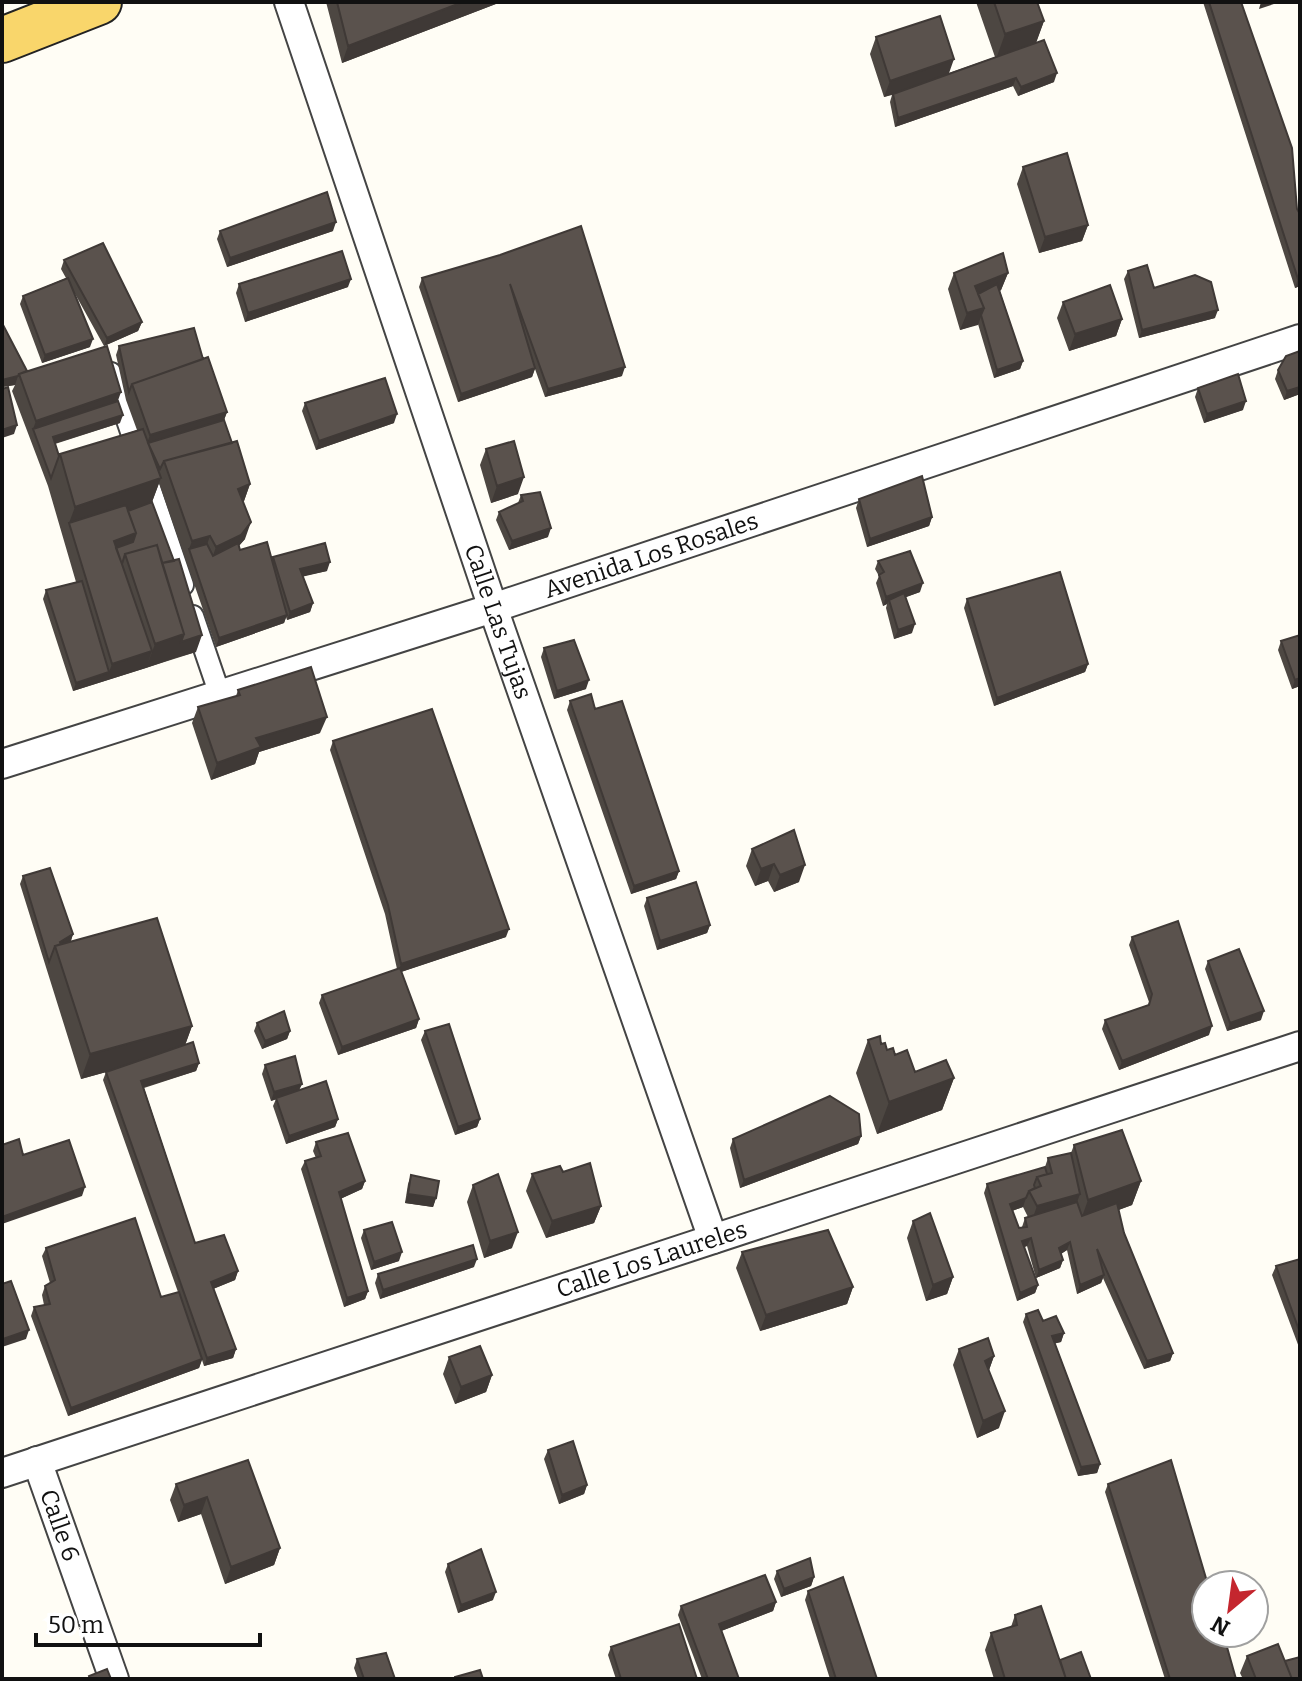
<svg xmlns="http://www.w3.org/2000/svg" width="1302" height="1681" viewBox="0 0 1302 1681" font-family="Bitter,serif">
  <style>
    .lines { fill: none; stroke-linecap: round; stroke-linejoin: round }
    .pedestrian-casing { stroke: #444; stroke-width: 24 }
    .minor-casing { stroke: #444; stroke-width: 32 }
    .primary-casing { stroke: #222; stroke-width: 48 }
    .pedestrian { stroke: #fff; stroke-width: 20 }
    .minor { stroke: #fff; stroke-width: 28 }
    .primary { stroke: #f9d66b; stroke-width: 44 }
    .wall { fill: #4d4742; fill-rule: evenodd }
    .shaded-wall { fill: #3f3936 }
    .building { fill: #5a524d; stroke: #3f3936; stroke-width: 2 }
    .labels { text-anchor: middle; stroke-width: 8; stroke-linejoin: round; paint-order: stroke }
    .street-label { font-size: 24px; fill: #111; stroke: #fff }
  </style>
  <rect width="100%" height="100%" fill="#fffdf5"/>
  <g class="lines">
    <defs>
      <path id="pedestrian" d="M 111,373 L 183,585
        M 193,616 L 220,695"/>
      <g id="minor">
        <path id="s1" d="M 289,2 L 493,608 L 713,1239"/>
        <path id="s2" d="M 2,764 L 493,608 L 1300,339"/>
        <path id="s3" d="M 37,1461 L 114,1679"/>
        <path id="s4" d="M 2,1473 L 1300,1046"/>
      </g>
      <path id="primary" d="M 2,40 L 99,2"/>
    </defs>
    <use href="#pedestrian" class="pedestrian-casing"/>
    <use href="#minor" class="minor-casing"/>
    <use href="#primary" class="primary-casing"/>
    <use href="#pedestrian" class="pedestrian"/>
    <use href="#minor" class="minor"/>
    <use href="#primary" class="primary"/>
  </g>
  <path class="wall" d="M 326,2 L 501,2 L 342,63 Z
    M 976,2 L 1037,2 L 1044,21 L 1036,42 L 1054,82 L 1018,96 L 1013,86 L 895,127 L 890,102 L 892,95 L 884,97 L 870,54 L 876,37 L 949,73 L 995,57 Z
    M 1203,2 L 1241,2 L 1300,286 L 1295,288 Z
    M 1023,167 L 1088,225 L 1082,241 L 1039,253 L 1017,184 Z
    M 220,231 L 333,231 L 227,267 L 217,239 Z
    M 500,255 L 622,376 L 545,397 L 535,369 L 532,377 L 458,402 L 419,287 L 422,278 Z
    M 64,260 L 142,322 L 138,331 L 104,346 L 74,292 L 90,347 L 42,363 L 20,304 L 23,296 L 66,278 L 61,269 Z
    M 1128,271 L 1154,288 L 1215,318 L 1139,338 L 1124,279 Z
    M 954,273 L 1008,273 L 1001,290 L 1000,291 L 1023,361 L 1020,369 L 994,378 L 978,324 L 960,330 L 948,289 Z
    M 239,284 L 348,287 L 245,322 L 236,293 Z
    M 1063,302 L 1122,319 L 1116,336 L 1069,351 L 1057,318 Z
    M 2,323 L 27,371 L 118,401 L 120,423 L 55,444 L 59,456 L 137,430 L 126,400 L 116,355 L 119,346 L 203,359 L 227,412 L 224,420 L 232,443 L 250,484 L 244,501 L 243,502 L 245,539 L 239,546 L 240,550 L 272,561 L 273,557 L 327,571 L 303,576 L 313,603 L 310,612 L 287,620 L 286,617 L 284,623 L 216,647 L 159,483 L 152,502 L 196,652 L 73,691 L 43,599 L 46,590 L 76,582 L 48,486 L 12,391 L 15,385 L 2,387 Z
    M 1300,351 L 1300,394 L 1284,400 L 1275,379 L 1278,370 Z
    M 1198,388 L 1243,410 L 1204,423 L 1195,397 Z
    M 305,403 L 394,423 L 316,450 L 302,411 Z
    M 486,449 L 518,494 L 491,503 L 480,465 Z
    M 521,495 L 548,537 L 509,550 L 496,520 L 499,512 L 518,503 Z
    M 859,499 L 932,517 L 929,526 L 867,547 L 856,508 Z
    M 878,561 L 920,592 L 906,597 L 912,633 L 894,639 L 886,608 L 887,604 L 883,606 L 876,583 L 879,576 L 875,569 Z
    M 967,599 L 1088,664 L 1085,672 L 994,706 L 964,608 Z
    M 1300,635 L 1300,686 L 1292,689 L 1278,650 L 1281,641 Z
    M 544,648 L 586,689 L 554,699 L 541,657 Z
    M 238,690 L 320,733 L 259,752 L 255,764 L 211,780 L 192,723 L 198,707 L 236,696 Z
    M 570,701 L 595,709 L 679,871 L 676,879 L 631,894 L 567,710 Z
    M 333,741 L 506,937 L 401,972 L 419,1019 L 416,1028 L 338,1055 L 319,1003 L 322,995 L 397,969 L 385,914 L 330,750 Z
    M 752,849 L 799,882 L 774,892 L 768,881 L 755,886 L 746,866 Z
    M 23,876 L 73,934 L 71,941 L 192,1026 L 185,1045 L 199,1063 L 196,1071 L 144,1088 L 195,1243 L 238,1271 L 235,1280 L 213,1289 L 236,1349 L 233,1358 L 204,1366 L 202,1360 L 199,1368 L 68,1416 L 31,1316 L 34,1307 L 44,1305 L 42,1295 L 45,1286 L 50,1283 L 42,1256 L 46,1248 L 161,1297 L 178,1292 L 103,1080 L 106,1072 L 81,1079 L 20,884 Z
    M 647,898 L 710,925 L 707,933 L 657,950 L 644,906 Z
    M 1132,937 L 1209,1035 L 1119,1070 L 1102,1029 L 1105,1020 L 1148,1005 L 1149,1002 L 1129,945 Z
    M 1208,961 L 1261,1020 L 1227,1031 L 1205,969 Z
    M 257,1023 L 290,1031 L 287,1039 L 262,1049 L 254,1031 Z
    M 425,1031 L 480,1119 L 477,1127 L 455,1135 L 421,1040 Z
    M 868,1040 L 881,1044 L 887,1050 L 915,1072 L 954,1078 L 942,1110 L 877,1134 L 856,1073 Z
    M 265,1065 L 302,1084 L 299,1090 L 338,1119 L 335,1127 L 286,1144 L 273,1106 L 276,1099 L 271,1101 L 262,1074 Z
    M 861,1136 L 858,1144 L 740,1188 L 730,1148 L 733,1139 Z
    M 316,1142 L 365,1181 L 362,1189 L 340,1199 L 368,1291 L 365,1299 L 344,1307 L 301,1169 L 305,1161 L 316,1158 L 313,1151 Z
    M 1074,1145 L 1141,1181 L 1132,1205 L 1118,1210 L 1124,1233 L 1173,1353 L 1170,1361 L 1144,1369 L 1103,1278 L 1101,1283 L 1077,1294 L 1067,1250 L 1061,1254 L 1063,1260 L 1060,1268 L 1036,1278 L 1027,1246 L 1024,1247 L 1038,1285 L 1035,1293 L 1017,1301 L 984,1193 L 987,1184 L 1045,1167 L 1048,1158 L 1071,1153 ZM 1023,1207 L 1028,1217 L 1025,1218 L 1022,1227 L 1019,1228 L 1012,1211 Z
    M 563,1172 L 601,1206 L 594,1223 L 546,1238 L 526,1191 L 532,1174 Z
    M 411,1175 L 436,1198 L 433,1207 L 405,1203 L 408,1184 Z
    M 473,1185 L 512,1248 L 484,1258 L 467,1202 Z
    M 913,1221 L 953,1277 L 947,1294 L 926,1301 L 907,1238 Z
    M 364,1230 L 399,1261 L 371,1270 L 361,1238 Z
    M 742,1252 L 853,1287 L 847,1304 L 760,1331 L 736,1268 Z
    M 1300,1259 L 1300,1350 L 1272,1275 L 1276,1266 Z
    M 474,1267 L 380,1299 L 375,1283 L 378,1274 Z
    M 1026,1314 L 1043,1321 L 1064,1333 L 1061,1342 L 1055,1343 L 1100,1464 L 1097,1473 L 1078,1476 L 1023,1322 Z
    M 959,1349 L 994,1356 L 989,1370 L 999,1428 L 977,1438 L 953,1365 Z
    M 449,1357 L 492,1375 L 486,1392 L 455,1404 L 443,1374 Z
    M 548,1450 L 587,1485 L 584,1494 L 559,1504 L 544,1459 Z
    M 248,1460 L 280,1548 L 274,1565 L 225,1584 L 201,1514 L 178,1522 L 170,1500 L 176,1484 Z
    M 1108,1484 L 1236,1679 L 1165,1679 L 1105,1492 Z
    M 448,1564 L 493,1600 L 458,1613 L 445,1572 Z
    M 777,1571 L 814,1577 L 811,1586 L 781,1597 L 774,1579 Z
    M 808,1591 L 877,1679 L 830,1679 L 805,1600 Z
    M 776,1602 L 773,1611 L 721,1631 L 739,1679 L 702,1679 L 678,1615 L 681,1606 Z
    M 1015,1615 L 1060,1660 L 1091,1679 L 994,1679 L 985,1650 L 991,1633 L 1011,1627 Z
    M 611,1647 L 697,1679 L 616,1679 L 608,1655 Z
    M 1247,1656 L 1285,1661 L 1300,1679 L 1243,1679 L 1240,1673 Z
    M 357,1659 L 395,1679 L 358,1679 L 354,1668 Z"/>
  <path class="shaded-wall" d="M 463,2 L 501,2 L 342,63 L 348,46 Z
    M 1261,2 L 1280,2 L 1259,9 Z
    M 1044,21 L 1035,46 L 996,59 L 1005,34 Z
    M 954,59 L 948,76 L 884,97 L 890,81 Z
    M 1057,73 L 1054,82 L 1018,96 L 1021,87 Z
    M 1016,78 L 1013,86 L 895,127 L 898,118 Z
    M 336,222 L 333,231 L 227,267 L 230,258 Z
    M 1088,225 L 1082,241 L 1039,253 L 1045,237 Z
    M 1008,273 L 1001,290 L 977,300 L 975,286 Z
    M 1300,278 L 1300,286 L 1295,288 L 1298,279 Z
    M 351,279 L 348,287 L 245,322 L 248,313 Z
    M 984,308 L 978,325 L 960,330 L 967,313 Z
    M 1218,310 L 1215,318 L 1139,338 L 1142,330 Z
    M 1122,319 L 1116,336 L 1069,351 L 1075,334 Z
    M 142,322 L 138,331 L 104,346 L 107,338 Z
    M 93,339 L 90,347 L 42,363 L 45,355 Z
    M 1023,361 L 1020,369 L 994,378 L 997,370 Z
    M 625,367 L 622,376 L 545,397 L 548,389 Z
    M 535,368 L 532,377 L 458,402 L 461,394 Z
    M 18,376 L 15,385 L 2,387 L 2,380 Z
    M 1300,387 L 1300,394 L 1284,400 L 1287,391 Z
    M 121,392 L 115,409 L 33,429 L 36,421 Z
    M 1246,401 L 1243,410 L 1204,423 L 1207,414 Z
    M 227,412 L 221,428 L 147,443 L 150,435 Z
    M 397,414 L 394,423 L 316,450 L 319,441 Z
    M 123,415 L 120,423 L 50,445 L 53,437 Z
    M 17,425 L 14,434 L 2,438 L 2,430 Z
    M 524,477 L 518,494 L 491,503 L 497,486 Z
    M 161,478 L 149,510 L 69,523 L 75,507 Z
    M 250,484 L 244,501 L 232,506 L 238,489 Z
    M 932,517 L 929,526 L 867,547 L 870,539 Z
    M 251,522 L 245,539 L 234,551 L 210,564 L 216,547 Z
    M 551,528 L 548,537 L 509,550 L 512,541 Z
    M 136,533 L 129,550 L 111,549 L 114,541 Z
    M 210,536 L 204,553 L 189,549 L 192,541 Z
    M 330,562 L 327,571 L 297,578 L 300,569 Z
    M 923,583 L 920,592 L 890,603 L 889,600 L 887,604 L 883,606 L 886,597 Z
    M 313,603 L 310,612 L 287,620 L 290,612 Z
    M 287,615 L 284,623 L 216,647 L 219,638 Z
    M 915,624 L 912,633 L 894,639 L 898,630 Z
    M 184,634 L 175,658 L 146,668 L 155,644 Z
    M 202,635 L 196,652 L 175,658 L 181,642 Z
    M 152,651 L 146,668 L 73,691 L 76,683 L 109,672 L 112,664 Z
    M 1088,664 L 1085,672 L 994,706 L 997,698 Z
    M 1300,678 L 1300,686 L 1292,689 L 1295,680 Z
    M 589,680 L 586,689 L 554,699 L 557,691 Z
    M 327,717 L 320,733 L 259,752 L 255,764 L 211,780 L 217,763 L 256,738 Z
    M 774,864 L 768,881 L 755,886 L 761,869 Z
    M 805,865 L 799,882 L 774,892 L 780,875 Z
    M 679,871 L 676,879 L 631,894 L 634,886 Z
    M 710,925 L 707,933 L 657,950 L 660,941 Z
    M 509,929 L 506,937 L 398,973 L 401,964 Z
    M 73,934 L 70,943 L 57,951 L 60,942 Z
    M 1264,1011 L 1261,1020 L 1227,1031 L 1230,1023 Z
    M 419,1019 L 416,1028 L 338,1055 L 342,1047 Z
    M 192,1026 L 183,1051 L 81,1079 L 90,1054 Z
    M 1212,1026 L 1209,1035 L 1119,1070 L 1122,1061 Z
    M 290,1031 L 287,1039 L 262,1049 L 265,1041 Z
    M 199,1063 L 196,1071 L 138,1089 L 141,1081 Z
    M 954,1078 L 942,1110 L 877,1134 L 889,1102 Z
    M 302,1084 L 298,1092 L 271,1101 L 274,1092 Z
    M 338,1119 L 335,1127 L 286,1144 L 289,1136 Z
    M 480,1119 L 477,1127 L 455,1135 L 458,1127 Z
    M 861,1136 L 858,1144 L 740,1188 L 744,1180 Z
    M 365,1181 L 362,1189 L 336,1201 L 339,1192 Z
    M 1141,1181 L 1132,1205 L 1079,1225 L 1088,1200 Z
    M 85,1187 L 82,1196 L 2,1224 L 2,1217 Z
    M 408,1194 L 436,1198 L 433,1207 L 405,1203 Z
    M 1080,1194 L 1074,1211 L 1031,1223 L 1037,1206 Z
    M 1026,1198 L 1023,1207 L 1006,1213 L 1010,1204 Z
    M 601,1206 L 594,1223 L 546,1238 L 552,1221 Z
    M 518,1232 L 512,1248 L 484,1258 L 490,1241 Z
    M 1031,1238 L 1027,1246 L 1019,1249 L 1022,1241 Z
    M 1070,1242 L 1067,1250 L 1056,1257 L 1059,1248 Z
    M 402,1252 L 399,1261 L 371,1270 L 374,1262 Z
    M 477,1259 L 474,1267 L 380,1299 L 383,1290 Z
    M 1063,1260 L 1060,1268 L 1036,1278 L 1039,1270 Z
    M 238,1271 L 235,1280 L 208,1291 L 211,1282 Z
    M 1104,1275 L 1101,1283 L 1077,1294 L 1080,1285 Z
    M 953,1277 L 947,1294 L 926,1301 L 933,1285 Z
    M 1038,1285 L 1035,1293 L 1017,1301 L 1020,1293 Z
    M 853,1287 L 847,1304 L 760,1331 L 766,1315 Z
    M 368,1291 L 365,1299 L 344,1307 L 347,1298 Z
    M 29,1330 L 26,1339 L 2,1347 L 3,1339 Z
    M 1064,1333 L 1061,1342 L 1049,1345 L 1052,1336 Z
    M 236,1349 L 233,1358 L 204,1366 L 207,1358 Z
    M 1173,1353 L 1170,1361 L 1144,1369 L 1147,1361 Z
    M 994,1356 L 988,1373 L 985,1361 Z
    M 202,1359 L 199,1368 L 68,1416 L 71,1408 Z
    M 492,1375 L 486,1392 L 455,1404 L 461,1387 Z
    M 1005,1411 L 999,1428 L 977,1438 L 983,1421 Z
    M 1100,1464 L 1097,1473 L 1078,1476 L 1081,1467 Z
    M 587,1485 L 584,1494 L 559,1504 L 562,1495 Z
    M 207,1497 L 201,1514 L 178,1522 L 184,1505 Z
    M 280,1548 L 274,1565 L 225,1584 L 231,1567 Z
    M 814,1577 L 811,1586 L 781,1597 L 784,1589 Z
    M 496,1592 L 493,1600 L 458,1613 L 461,1605 Z
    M 776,1602 L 773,1611 L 716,1633 L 719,1624 Z"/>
  <path class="building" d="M 337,2 L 463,2 L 348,46 Z
    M 994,2 L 1037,2 L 1044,21 L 1005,34 Z
    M 1209,2 L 1241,2 L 1292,148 L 1297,209 L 1300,214 L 1300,278 L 1298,279 Z
    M 940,16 L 954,59 L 890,81 L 876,37 Z
    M 1044,40 L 1057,73 L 1021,87 L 1016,78 L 898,118 L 893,94 Z
    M 1067,153 L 1088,225 L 1045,237 L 1023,167 Z
    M 327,192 L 336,222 L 230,258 L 220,231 Z
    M 581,226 L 625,367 L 548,389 L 510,284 L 535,368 L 461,394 L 422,278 L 500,255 Z
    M 103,243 L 142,322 L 107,338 L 64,260 Z
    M 342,251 L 351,279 L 248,313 L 239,284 Z
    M 1003,253 L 1008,273 L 975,286 L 984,308 L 967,313 L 954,273 Z
    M 1147,265 L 1154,288 L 1195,275 L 1211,282 L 1218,310 L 1142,330 L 1128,271 Z
    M 68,278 L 93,339 L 45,355 L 23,296 Z
    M 997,284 L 1023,361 L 997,370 L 981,315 L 984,308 L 978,294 Z
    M 1110,285 L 1122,319 L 1075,334 L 1063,302 Z
    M 2,323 L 27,371 L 19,374 L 18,376 L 2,380 Z
    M 194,328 L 203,359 L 132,384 L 129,392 L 119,346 Z
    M 107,346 L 121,392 L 36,421 L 19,374 Z
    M 1300,351 L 1300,387 L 1287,391 L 1278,370 L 1286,356 Z
    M 208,357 L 227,412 L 150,435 L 132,384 Z
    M 1238,374 L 1246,401 L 1207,414 L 1198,388 Z
    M 385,378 L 397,414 L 319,441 L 305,403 Z
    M 8,387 L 17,425 L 2,430 L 2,389 Z
    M 118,401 L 123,415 L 53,437 L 59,456 L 51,478 L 33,429 Z
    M 224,420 L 232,443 L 164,461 L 160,469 L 148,443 Z
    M 143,429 L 161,478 L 75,507 L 60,454 Z
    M 237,441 L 250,484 L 238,489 L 251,522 L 241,535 L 216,547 L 210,536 L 192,541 L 164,461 Z
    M 514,441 L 524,477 L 497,486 L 486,449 Z
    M 922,476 L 932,517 L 870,539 L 859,499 Z
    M 540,492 L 551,528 L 512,541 L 499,512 L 523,501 L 521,495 Z
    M 152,502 L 174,561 L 162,563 L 157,545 L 125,554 L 122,564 L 116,548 L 133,542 L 136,533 L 128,511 Z
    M 126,505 L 136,533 L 114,541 L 152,651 L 112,664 L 69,523 Z
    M 267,542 L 287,615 L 219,638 L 189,549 L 207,544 L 213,556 L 238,543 L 240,550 Z
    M 325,543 L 330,562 L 300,569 L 313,603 L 290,612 L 273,557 Z
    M 157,545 L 184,634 L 155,644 L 125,554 Z
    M 910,551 L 923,583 L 886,597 L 879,575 L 884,572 L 878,561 Z
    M 179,559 L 202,635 L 181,642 L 184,634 L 162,563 Z
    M 1060,572 L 1088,664 L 997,698 L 967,599 Z
    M 82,581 L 109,672 L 76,683 L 46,590 Z
    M 904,593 L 915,624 L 898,630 L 889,600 Z
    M 1300,635 L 1300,678 L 1295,680 L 1281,641 Z
    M 574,640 L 589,680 L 557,691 L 544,648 Z
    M 311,667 L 327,717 L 256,738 L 261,747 L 217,763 L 198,707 L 240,695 L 238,690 Z
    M 591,694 L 595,709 L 622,701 L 679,871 L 634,886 L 570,701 Z
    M 432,709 L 509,929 L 401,964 L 388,905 L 333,741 Z
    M 794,830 L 805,865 L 780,875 L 774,864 L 761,869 L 752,849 Z
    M 50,868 L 73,934 L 60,942 L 61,944 L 55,946 L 49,962 L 23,876 Z
    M 696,882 L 710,925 L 660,941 L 647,898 Z
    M 157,918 L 192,1026 L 90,1054 L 55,946 Z
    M 1178,921 L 1212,1026 L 1122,1061 L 1105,1020 L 1149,1005 L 1152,994 L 1132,937 Z
    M 1239,949 L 1264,1011 L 1230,1023 L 1208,961 Z
    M 400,968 L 419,1019 L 342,1047 L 322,995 Z
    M 284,1011 L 290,1031 L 265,1041 L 257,1023 Z
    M 449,1024 L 480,1119 L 458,1127 L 425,1031 Z
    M 880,1036 L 881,1044 L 885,1043 L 887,1050 L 893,1048 L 895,1055 L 907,1050 L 915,1072 L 946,1060 L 954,1078 L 889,1102 L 868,1040 Z
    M 193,1042 L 199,1063 L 141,1081 L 195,1243 L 224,1235 L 238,1271 L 211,1282 L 236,1349 L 207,1358 L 106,1072 Z
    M 295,1056 L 302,1084 L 274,1092 L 265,1065 Z
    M 326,1081 L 338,1119 L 289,1136 L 276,1098 Z
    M 830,1096 L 859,1114 L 861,1136 L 744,1180 L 733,1139 Z
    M 1122,1130 L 1141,1181 L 1088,1200 L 1074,1145 Z
    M 348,1133 L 365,1181 L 339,1192 L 368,1291 L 347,1298 L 305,1161 L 321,1156 L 316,1142 Z
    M 19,1139 L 23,1155 L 69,1140 L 85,1187 L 2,1217 L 2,1145 Z
    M 1071,1153 L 1080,1194 L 1037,1206 L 1029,1191 L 1041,1186 L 1037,1177 L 1052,1173 L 1048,1158 Z
    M 590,1163 L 601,1206 L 552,1221 L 532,1174 L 560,1166 L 563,1172 Z
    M 1045,1167 L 1047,1174 L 1037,1177 L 1034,1185 L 1035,1188 L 1029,1191 L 1026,1198 L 1010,1204 L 1019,1228 L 1027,1227 L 1025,1218 L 1077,1202 L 1082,1216 L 1117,1203 L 1124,1233 L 1173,1353 L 1147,1361 L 1097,1249 L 1104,1275 L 1080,1285 L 1070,1242 L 1059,1248 L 1063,1260 L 1039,1270 L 1031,1238 L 1022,1241 L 1038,1285 L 1020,1293 L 987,1184 Z
    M 498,1174 L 518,1232 L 490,1241 L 473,1185 Z
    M 411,1175 L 439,1181 L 436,1198 L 408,1194 Z
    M 930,1213 L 953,1277 L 933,1285 L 913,1221 Z
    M 135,1218 L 161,1297 L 179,1292 L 202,1359 L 71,1408 L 34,1307 L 50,1304 L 45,1286 L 55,1280 L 46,1248 Z
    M 392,1222 L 402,1252 L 374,1262 L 364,1230 Z
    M 828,1230 L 853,1287 L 766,1315 L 742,1252 Z
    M 473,1245 L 477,1259 L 383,1290 L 378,1274 Z
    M 1300,1259 L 1300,1333 L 1276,1266 Z
    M 11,1281 L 29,1330 L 3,1339 L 2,1335 L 2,1284 Z
    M 1038,1310 L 1043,1321 L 1056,1316 L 1064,1333 L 1052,1336 L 1100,1464 L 1081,1467 L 1026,1314 Z
    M 988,1338 L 994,1356 L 985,1361 L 1005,1411 L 983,1421 L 959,1349 Z
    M 480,1346 L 492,1375 L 461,1387 L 449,1357 Z
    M 573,1441 L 587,1485 L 562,1495 L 548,1450 Z
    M 248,1460 L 280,1548 L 231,1567 L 207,1497 L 184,1505 L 176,1484 Z
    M 1171,1460 L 1208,1585 L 1206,1585 L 1206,1633 L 1223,1633 L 1236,1679 L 1170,1679 L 1108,1484 Z
    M 481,1549 L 496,1592 L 461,1605 L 448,1564 Z
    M 810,1558 L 814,1577 L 784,1589 L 777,1571 Z
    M 765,1575 L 776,1602 L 719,1624 L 739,1679 L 708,1679 L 681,1606 Z
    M 843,1577 L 877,1679 L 836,1679 L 808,1591 Z
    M 1041,1606 L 1066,1679 L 1005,1679 L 991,1633 L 1017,1625 L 1015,1615 Z
    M 679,1624 L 697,1679 L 621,1679 L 611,1647 Z
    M 1278,1644 L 1292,1679 L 1256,1679 L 1247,1656 Z
    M 1081,1652 L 1091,1679 L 1066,1679 L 1060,1660 Z
    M 386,1653 L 395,1679 L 364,1679 L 357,1659 Z
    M 1300,1657 L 1300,1679 L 1292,1679 L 1285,1661 Z
    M 107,1669 L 111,1679 L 90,1679 L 89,1676 Z
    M 480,1670 L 483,1679 L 455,1679 L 455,1677 Z"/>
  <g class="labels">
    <g class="street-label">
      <text dy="8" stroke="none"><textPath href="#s2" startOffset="682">Avenida Los Rosales</textPath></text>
      <text dy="8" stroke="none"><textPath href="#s1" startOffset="654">Calle Las Tujas</textPath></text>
      <text dy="8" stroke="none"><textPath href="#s4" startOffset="684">Calle Los Laureles</textPath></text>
      <text dy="8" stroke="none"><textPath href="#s3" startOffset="68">Calle 6</textPath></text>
    </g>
  </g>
  <rect width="1302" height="1681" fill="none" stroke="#111111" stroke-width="8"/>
  <g transform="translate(1230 1609) rotate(209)"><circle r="38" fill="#ffffff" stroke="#a0a0a0" stroke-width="2"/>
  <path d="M0-6L14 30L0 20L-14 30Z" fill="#c4262e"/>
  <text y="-12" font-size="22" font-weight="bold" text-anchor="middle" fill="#111111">N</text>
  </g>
  <path d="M36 1633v12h224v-12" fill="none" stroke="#111111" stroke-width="4"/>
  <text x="48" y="1633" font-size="24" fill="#111111" stroke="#ffffff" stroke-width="6" paint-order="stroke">50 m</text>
</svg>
